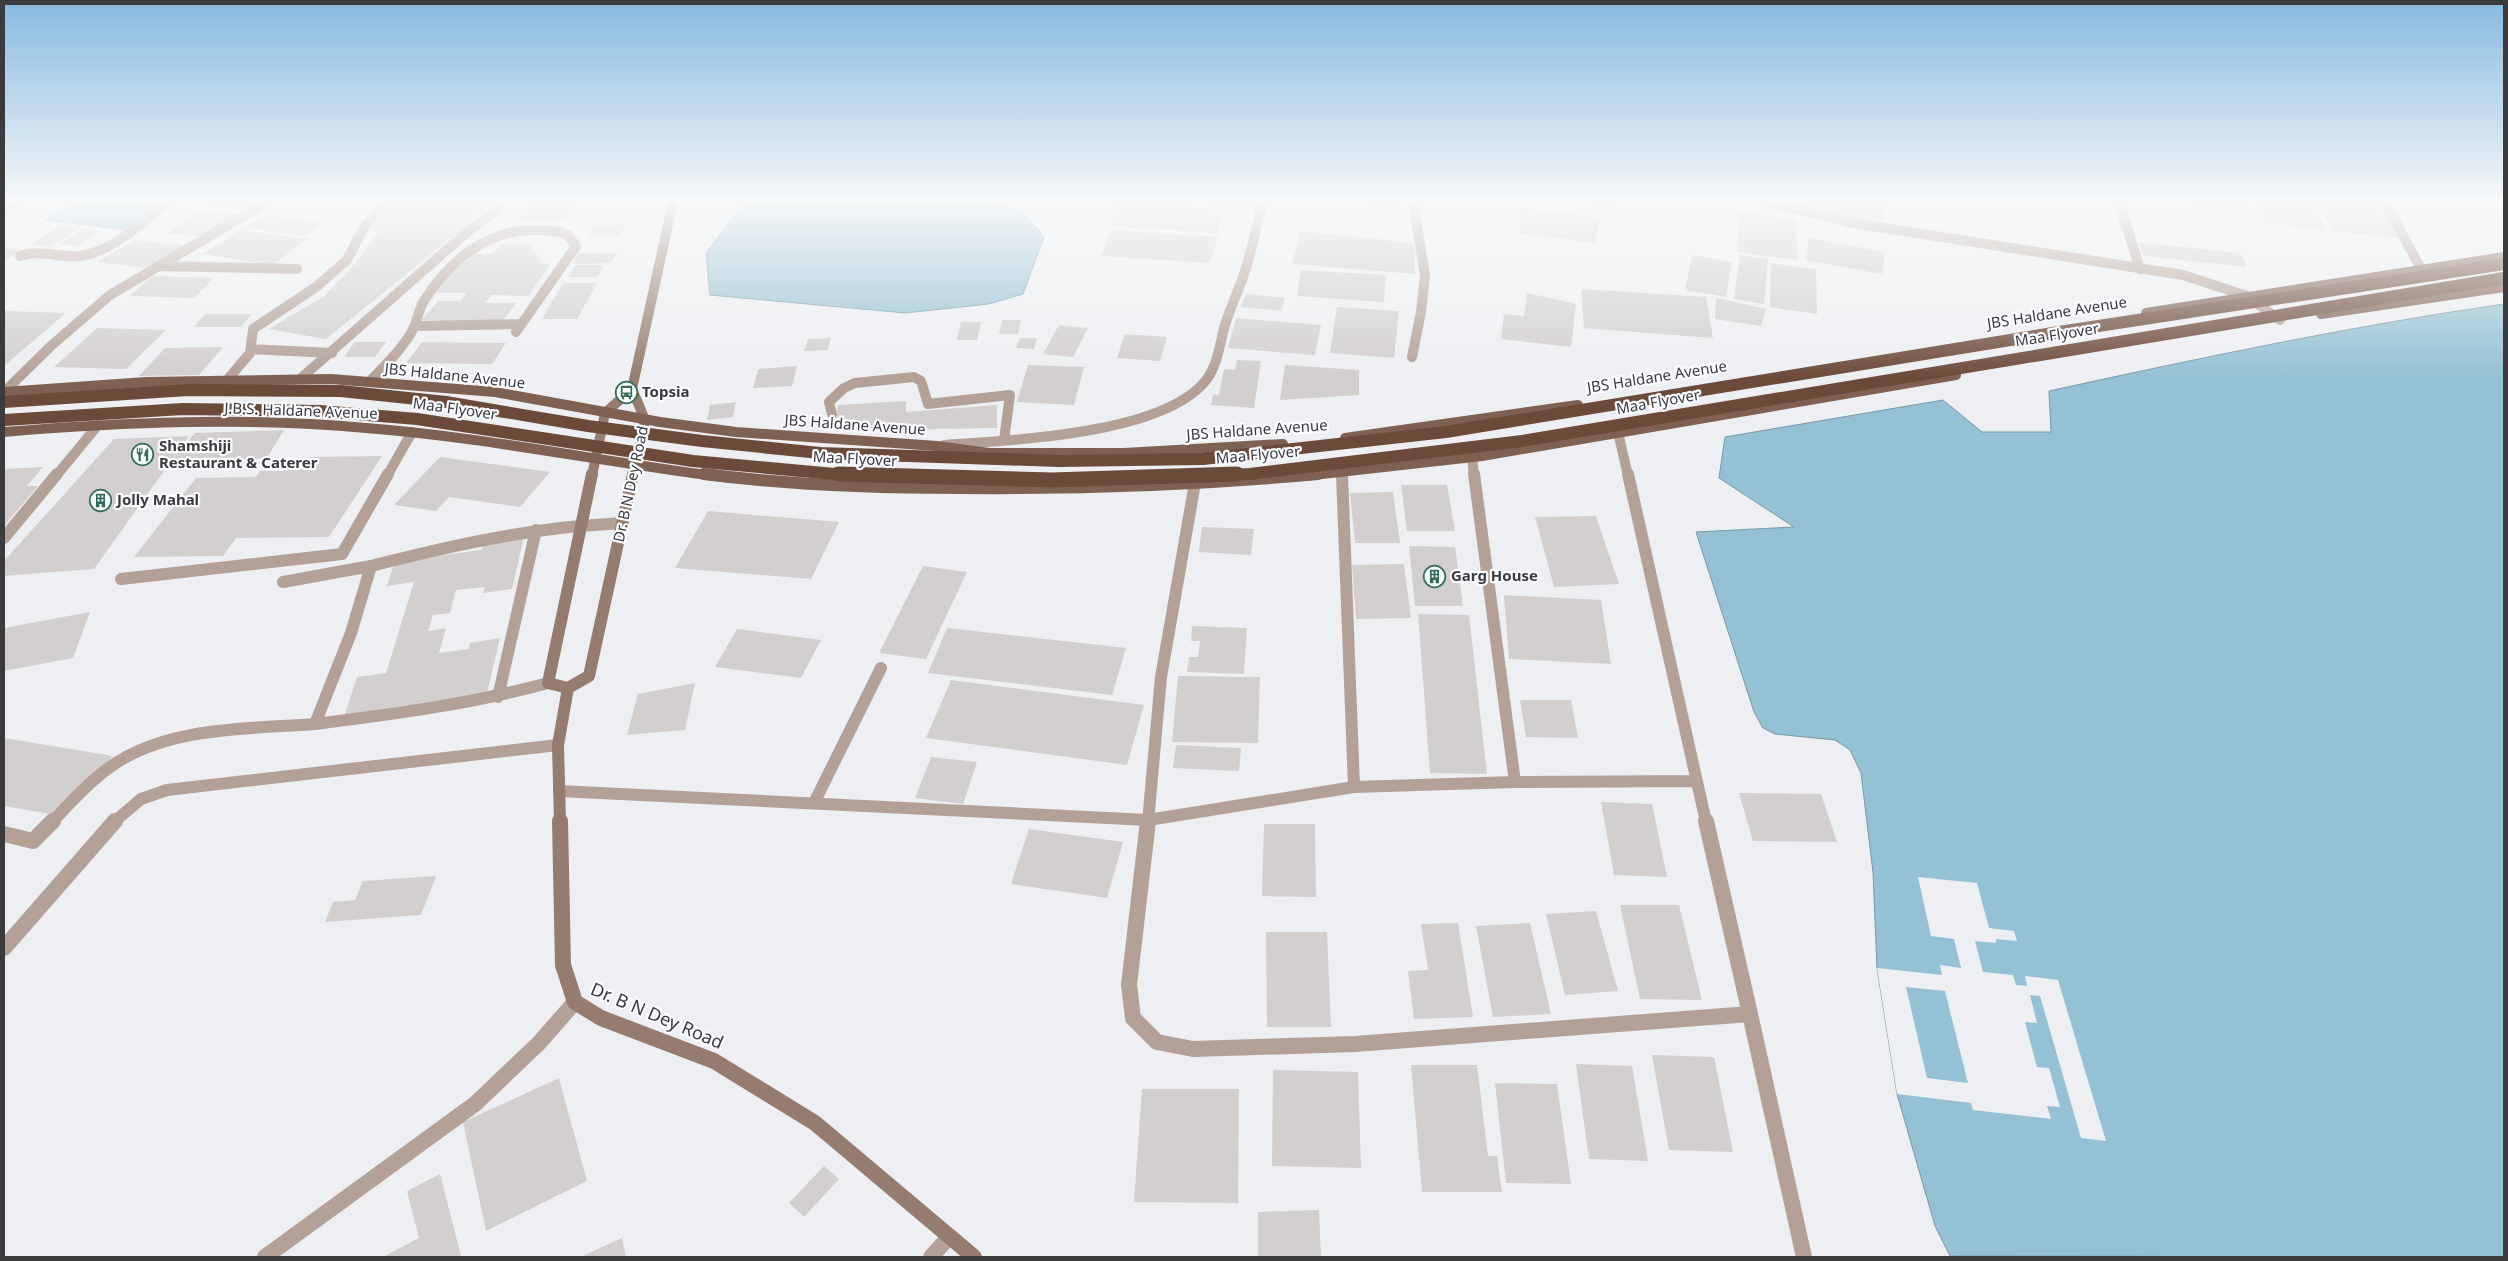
<svg xmlns="http://www.w3.org/2000/svg" width="2508" height="1261" viewBox="0 0 2508 1261" font-family="'Noto Sans',sans-serif">
  <style>
    .water { fill: #94c1d3; stroke: #7999a6 }
    .pier { fill: #eeeff2; fill-rule: evenodd }
    .building { fill: #d3cfce }
    .lines { fill: none; stroke-linecap: round; stroke-linejoin: round }
    .service-far2 { stroke: #b3a198; stroke-width: 10 }
    .service-far1 { stroke: #b3a198; stroke-width: 12 }
    .service { stroke: #b3a198; stroke-width: 16 }
    .minor-far2 { stroke: #b3a198; stroke-width: 10 }
    .minor-far1 { stroke: #b3a198; stroke-width: 12 }
    .minor { stroke: #b3a198; stroke-width: 16 }
    .tertiary { stroke: #b3a198; stroke-width: 16 }
    .secondary-far2 { stroke: #957c6f; stroke-width: 10 }
    .secondary-far1 { stroke: #957c6f; stroke-width: 12 }
    .secondary { stroke: #957c6f; stroke-width: 16 }
    .primary-far1 { stroke: #7f6152; stroke-width: 10 }
    .primary { stroke: #7f6152; stroke-width: 12 }
    .motorway-bridge-far1 { stroke: #6c4a39; stroke-width: 12 }
    .motorway-bridge { stroke: #6c4a39; stroke-width: 15 }
    .labels { text-anchor: middle; stroke-width: 4.5; stroke-linejoin: round; paint-order: stroke }
    .street-label { font-size: 15px; fill: #3b3b3d; stroke: #fbfcff }
    .poi-label { font-size: 15px; font-weight: bold; fill: #3b3b3d; stroke: #fbfcff; text-anchor: start }
    .near-street-label { font-size: 18px; fill: #3b3b3d; stroke: #fbfcff }
  </style>
  <rect width="100%" height="100%" fill="#eeeff2"/>
  <path class="water" d="M 75,202 L 163,202 L 126,230 L 46,220 Z
    M 782,202 L 991,202 L 1023,212 L 1044,237 L 1023,294 L 989,304 L 905,313 L 710,295 L 706,253 L 742,205 Z
    M 2504,304 L 2504,1257 L 1950,1256 L 1935,1226 L 1897,1094 L 1877,968 L 1873,872 L 1861,773 L 1850,750 L 1835,740 L 1775,734 L 1763,728 L 1754,712 L 1696,532 L 1794,527 L 1719,478 L 1725,437 L 1943,400 L 1982,432 L 2051,432 L 2049,391 C 2200,358 2351,326 2504,304 Z"/>
  <path class="pier" d="M 1918,877 L 1977,883 L 1989,928 L 2014,931 L 2017,941 L 1996,939 L 1996,943 L 1975,941 L 1983,972 L 2013,975 L 2016,985 L 2027,986 L 2025,976 L 2058,980 L 2106,1141 L 2081,1138 L 2040,996 L 2030,995 L 2037,1023 L 2025,1022 L 2037,1067 L 2049,1068 L 2060,1107 L 2047,1106 L 2051,1119 L 1973,1110 L 1971,1103 L 1897,1094 L 1877,968 L 1942,975 L 1940,965 L 1961,968 L 1954,939 L 1931,936 ZM 1906,987 L 1945,991 L 1968,1083 L 1927,1078 Z"/>
  <path class="building" d="M 214,202 L 253,202 L 243,210 L 207,207 Z
    M 394,202 L 489,202 L 482,213 L 326,339 L 269,329 L 324,296 L 348,272 L 379,232 L 370,230 Z
    M 530,202 L 577,202 L 566,220 L 518,221 Z
    M 1207,202 L 1257,202 L 1255,209 L 1206,204 Z
    M 1349,202 L 1398,202 L 1397,208 Z
    M 1586,202 L 1613,202 L 1607,209 Z
    M 1791,202 L 1825,202 L 1824,211 Z
    M 1827,202 L 1884,202 L 1884,225 L 1826,214 Z
    M 2188,202 L 2244,202 L 2248,210 L 2188,203 Z
    M 2253,202 L 2311,202 L 2327,230 L 2264,223 Z
    M 2315,202 L 2377,202 L 2400,238 L 2332,231 Z
    M 1118,203 L 1223,209 L 1217,233 L 1110,226 Z
    M 1520,207 L 1600,218 L 1595,243 L 1519,233 Z
    M 202,209 L 240,214 L 207,238 L 168,233 Z
    M 1739,212 L 1796,219 L 1797,260 L 1737,252 Z
    M 263,215 L 323,223 L 305,236 L 245,228 Z
    M 61,225 L 80,227 L 50,247 L 31,244 Z
    M 595,225 L 625,225 L 619,236 L 589,236 Z
    M 84,229 L 102,231 L 78,246 L 60,244 Z
    M 240,230 L 308,239 L 272,265 L 203,254 Z
    M 1111,230 L 1218,237 L 1210,263 L 1101,256 Z
    M 1300,231 L 1414,243 L 1415,274 L 1292,264 Z
    M 1809,238 L 1885,252 L 1882,274 L 1805,260 Z
    M 136,240 L 190,246 L 150,268 L 96,262 Z
    M 2138,242 L 2240,253 L 2247,267 L 2144,256 Z
    M 502,243 L 533,244 L 529,249 L 535,250 L 532,253 L 538,253 L 536,256 L 541,256 L 538,260 L 543,260 L 541,263 L 550,265 L 528,296 L 491,295 L 485,303 L 516,303 L 502,322 L 422,320 L 438,301 L 460,301 L 467,293 L 433,293 L 458,262 L 465,262 L 472,254 L 493,254 Z
    M 4,248 L 20,251 L 4,261 Z
    M 579,253 L 617,253 L 611,263 L 573,264 Z
    M 1692,255 L 1732,262 L 1726,297 L 1685,290 Z
    M 1740,255 L 1768,259 L 1764,304 L 1734,299 Z
    M 1771,263 L 1816,269 L 1817,314 L 1770,307 Z
    M 575,265 L 604,265 L 597,277 L 569,277 Z
    M 1301,270 L 1386,275 L 1384,302 L 1297,296 Z
    M 152,276 L 214,278 L 194,298 L 130,296 Z
    M 563,283 L 597,283 L 577,319 L 542,319 Z
    M 1581,289 L 1706,297 L 1713,338 L 1584,328 Z
    M 1527,293 L 1576,304 L 1571,347 L 1501,339 L 1504,314 L 1524,316 Z
    M 1246,294 L 1285,298 L 1281,311 L 1241,307 Z
    M 1716,298 L 1766,309 L 1761,326 L 1715,319 Z
    M 1337,307 L 1399,311 L 1394,358 L 1330,353 Z
    M 4,311 L 66,313 L 4,366 Z
    M 205,314 L 252,314 L 241,327 L 194,327 Z
    M 1236,318 L 1321,325 L 1315,355 L 1228,348 Z
    M 1002,320 L 1021,320 L 1018,334 L 999,334 Z
    M 961,322 L 981,322 L 977,340 L 957,340 Z
    M 1059,325 L 1088,328 L 1073,357 L 1043,354 Z
    M 97,328 L 166,330 L 126,369 L 54,367 Z
    M 1125,334 L 1167,337 L 1160,361 L 1117,358 Z
    M 831,338 L 828,350 L 804,351 L 808,339 Z
    M 1020,338 L 1037,338 L 1034,349 L 1016,348 Z
    M 355,342 L 386,342 L 375,357 L 344,357 Z
    M 422,342 L 506,343 L 492,364 L 406,363 Z
    M 223,347 L 199,375 L 139,376 L 165,348 Z
    M 1237,360 L 1261,361 L 1254,408 L 1211,405 L 1213,394 L 1219,395 L 1224,369 L 1235,370 Z
    M 1028,365 L 1084,367 L 1074,405 L 1017,402 Z
    M 1285,365 L 1359,370 L 1359,395 L 1280,400 Z
    M 797,366 L 792,386 L 753,388 L 758,369 Z
    M 906,401 L 906,412 L 997,405 L 997,428 L 835,431 L 838,405 Z
    M 736,402 L 733,417 L 707,420 L 710,405 Z
    M 284,430 L 267,458 L 169,464 L 94,569 L 4,576 L 4,561 L 114,439 L 189,436 L 173,459 L 195,433 Z
    M 382,456 L 329,537 L 236,538 L 223,556 L 134,557 L 196,478 L 256,477 L 260,471 L 285,471 L 292,462 L 307,461 L 310,457 Z
    M 440,457 L 550,472 L 520,507 L 449,497 L 436,511 L 394,505 Z
    M 43,467 L 27,486 L 38,486 L 4,526 L 4,469 Z
    M 1401,485 L 1447,485 L 1455,531 L 1407,531 Z
    M 1393,492 L 1400,543 L 1355,543 L 1350,493 Z
    M 708,511 L 839,522 L 811,579 L 675,568 Z
    M 1596,516 L 1619,584 L 1554,587 L 1535,517 Z
    M 1202,527 L 1254,529 L 1251,555 L 1199,552 Z
    M 524,537 L 512,589 L 483,593 L 485,587 L 456,590 L 450,613 L 433,615 L 428,631 L 446,628 L 439,653 L 469,649 L 470,643 L 500,638 L 486,697 L 344,717 L 357,677 L 386,673 L 414,582 L 387,586 L 395,561 L 482,550 L 484,542 Z
    M 1409,546 L 1455,547 L 1463,606 L 1415,606 Z
    M 1404,564 L 1411,618 L 1356,619 L 1352,565 Z
    M 923,566 L 967,572 L 926,659 L 879,653 Z
    M 1504,595 L 1601,600 L 1611,664 L 1509,659 Z
    M 90,612 L 73,658 L 4,671 L 4,628 Z
    M 1418,614 L 1469,615 L 1487,774 L 1430,773 Z
    M 1192,626 L 1247,628 L 1244,674 L 1187,672 L 1189,657 L 1198,657 L 1200,641 L 1191,641 Z
    M 947,628 L 1126,648 L 1112,695 L 928,673 Z
    M 737,629 L 821,640 L 801,678 L 715,667 Z
    M 1178,676 L 1260,677 L 1258,743 L 1172,742 Z
    M 951,680 L 1144,705 L 1127,765 L 926,738 Z
    M 695,683 L 685,730 L 627,735 L 638,694 Z
    M 1520,700 L 1571,700 L 1578,738 L 1526,737 Z
    M 4,738 L 113,756 L 56,815 L 4,806 Z
    M 1176,745 L 1241,748 L 1239,771 L 1173,768 Z
    M 931,757 L 977,762 L 963,804 L 915,798 Z
    M 1739,793 L 1821,794 L 1837,842 L 1753,841 Z
    M 1601,802 L 1652,804 L 1667,877 L 1614,875 Z
    M 1264,824 L 1315,824 L 1316,897 L 1262,896 Z
    M 1029,829 L 1123,842 L 1107,898 L 1011,884 Z
    M 436,876 L 421,915 L 325,922 L 333,902 L 355,900 L 363,881 Z
    M 1620,905 L 1679,905 L 1702,1000 L 1640,999 Z
    M 1596,911 L 1618,991 L 1565,995 L 1546,914 Z
    M 1458,923 L 1473,1017 L 1414,1019 L 1408,971 L 1428,970 L 1421,924 Z
    M 1530,923 L 1551,1014 L 1493,1017 L 1476,926 Z
    M 1266,932 L 1327,932 L 1331,1027 L 1267,1027 Z
    M 1652,1055 L 1714,1057 L 1733,1152 L 1669,1150 Z
    M 1576,1064 L 1632,1066 L 1648,1161 L 1589,1159 Z
    M 1411,1065 L 1477,1065 L 1488,1156 L 1497,1156 L 1502,1192 L 1422,1192 Z
    M 1273,1070 L 1358,1072 L 1361,1168 L 1272,1166 Z
    M 559,1078 L 587,1181 L 486,1231 L 463,1122 Z
    M 1495,1083 L 1557,1084 L 1571,1184 L 1506,1183 Z
    M 1142,1089 L 1239,1089 L 1238,1203 L 1134,1202 Z
    M 824,1166 L 839,1179 L 804,1217 L 789,1203 Z
    M 440,1174 L 461,1256 L 383,1257 L 419,1238 L 407,1191 Z
    M 1319,1210 L 1321,1257 L 1258,1257 L 1258,1212 Z
    M 622,1238 L 626,1257 L 580,1257 Z"/>
  <g class="lines">
    <path class="service-far2" d="M 415,326 L 520,324
      M 251,349 L 332,353
      M 228,379 L 250,353 L 253,329 L 316,287 L 347,260 L 364,227 L 386,202
      M 300,379 L 466,233 L 495,211 L 501,202
      M 369,382 C 384,367 400,351 411,333 C 417,323 418,311 424,301 C 449,261 488,228 538,230 C 548,230 559,231 568,235 L 576,246 L 516,332
      M 832,414 L 829,402 L 844,388 L 855,383 L 914,377 L 921,381 L 928,404 L 1010,395 L 1004,440
      M 56,476 L 98,425
      M 387,476 L 412,432"/>
    <path class="service-far1" d="M 580,526 L 623,523
      M 4,538 L 57,474
      M 121,579 L 342,554 L 388,474
      M 814,803 L 881,668"/>
    <path class="service" d="M 931,1257 L 949,1237"/>
    <path class="minor-far2" d="M 1769,202 L 1847,222 L 2183,275 L 2247,296 L 2280,320
      M 2119,202 L 2140,269
      M 2385,202 L 2421,269
      M 4,208 L 15,202
      M 20,256 C 40,249 58,258 78,256 C 112,253 142,222 168,202
      M 160,266 L 297,269
      M 1412,357 L 1421,312 L 1425,275 L 1413,202
      M 4,392 L 52,345 L 110,295 L 267,202
      M 1618,432 L 1628,476
      M 944,445 C 1010,440 1165,435 1207,379 C 1218,364 1220,342 1225,325 C 1231,306 1240,287 1246,268 C 1253,246 1256,224 1263,202
      M 1472,457 L 1474,476
      M 1342,473 L 1342,476"/>
    <path class="minor-far1" d="M 1342,474 L 1354,787
      M 1474,474 L 1515,782
      M 1628,474 L 1706,822
      M 283,582 L 371,566
      M 548,683 C 471,704 394,714 315,724 L 351,633 L 371,566 C 442,548 507,533 580,526
      M 498,697 L 536,530
      M 559,791 L 1148,820 L 1354,787 L 1515,782 L 1697,781
      M 52,822 C 70,803 89,782 110,767 C 167,726 249,729 315,724
      M 114,822 L 141,799 L 167,790 L 558,745
      M 1148,822 L 1161,677 L 1195,483"/>
    <path class="minor" d="M 1148,821 L 1129,985 L 1133,1018 L 1157,1042 L 1193,1049 L 1355,1044 L 1750,1014 L 1804,1257
      M 1706,821 L 1750,1014
      M 4,834 L 33,841 L 53,821
      M 4,948 L 115,821"/>
    <path class="tertiary" d="M 265,1257 L 475,1104 L 539,1043 L 575,1002"/>
    <path class="secondary-far2" d="M 632,389 L 673,202
      M 592,476 L 605,413 L 632,389 L 645,420 L 633,476"/>
    <path class="secondary-far1" d="M 592,474 L 548,683 L 568,688 L 589,676 L 633,474
      M 560,822 L 558,745 L 568,688"/>
    <path class="secondary" d="M 560,821 L 563,965 L 575,1002 L 601,1018 L 714,1061 L 815,1123 L 974,1257"/>
    <path class="primary-far1" d="M 2146,313 L 2504,257
      M 2321,314 L 2504,287
      M 4,392 L 146,382 L 331,379 L 495,392 L 660,422 L 736,432 L 937,446 L 989,453 L 1124,453 L 1283,444
      M 4,432 C 125,422 245,417 366,428 C 483,437 598,461 714,476
      M 1345,438 L 1578,405
      M 1304,476 L 1482,456 L 1956,375"/>
    <path class="primary" d="M 704,474 C 789,485 874,488 960,488 C 1079,489 1199,485 1318,474"/>
    <path class="motorway-bridge-far1" d="M 4,402 L 188,390 L 341,391 L 446,402 L 588,426 L 702,441 L 820,453 L 1059,461 L 1203,459 L 1446,432 L 2059,332 L 2504,264
      M 4,420 L 183,409 L 320,411 L 417,419 L 693,461 L 856,476
      M 1196,476 L 1250,474 L 1522,441 L 2504,278"/>
    <path class="motorway-bridge" d="M 838,474 L 1052,480 L 1237,474"/>
  </g>
  <linearGradient id="sky" x2="0" y2="1"><stop stop-color="#86b9e0"/><stop offset="0.53" stop-color="#f7f8f9"/><stop offset="1" stop-color="#f7f8f9" stop-opacity="0"/></linearGradient>
  <rect width="2508" height="378" fill="url(#sky)"/>
  <defs>
    <symbol id="bus-ring" viewBox="-11 -11 22 22"><circle r="9.5" fill="#fbfcff" stroke="#356e55" stroke-width="1.5"/><path d="M-5-6H5V4H4V6H2V4H-2V6H-4V4H-5ZM-3.5-4V0h7V-4ZM-3.5 1.2v1.5H-2V1.2ZM2 1.2v1.5H3.5V1.2Z" fill="#356e55"/></symbol>
    <symbol id="restaurant-ring" viewBox="-11 -11 22 22"><circle r="9.5" fill="#fbfcff" stroke="#356e55" stroke-width="1.5"/><path d="M-5-6h1v4h1v-4h1v4h1v-4h1v5L-1.5 .5V6h-2V.5L-5-1ZM5-6V6H3V1.5H1.5Q1.5-4 5-6Z" fill="#356e55"/></symbol>
    <symbol id="building-ring" viewBox="-11 -11 22 22"><circle r="9.5" fill="#fbfcff" stroke="#356e55" stroke-width="1.5"/><path d="M-4-6H4V6H1V3H-1V6H-4ZM-2.5-4.3h1.7v1.8h-1.7ZM.8-4.3h1.7v1.8H.8ZM-2.5-1h1.7V.8h-1.7ZM.8-1h1.7V.8H.8Z" fill="#356e55"/></symbol>
  </defs>
  <g fill-rule="evenodd">
    <use href="#bus-ring" x="614" y="380" width="25" height="25"/>
    <use href="#restaurant-ring" x="130" y="442" width="25" height="25"/>
    <use href="#building-ring" x="88" y="488" width="25" height="25"/>
    <use href="#building-ring" x="1422" y="564" width="25" height="25"/>
  </g>
  <g class="labels">
    <g class="street-label">
      <text transform="translate(2057 313) rotate(-9)" y="5">JBS Haldane Avenue</text>
      <text transform="translate(2057 335) rotate(-9)" y="5">Maa Flyover</text>
      <text transform="translate(455 376) rotate(6)" y="5">JBS Haldane Avenue</text>
      <text transform="translate(1657 377) rotate(-9)" y="5">JBS Haldane Avenue</text>
      <text transform="translate(1658 402) rotate(-10)" y="5">Maa Flyover</text>
      <text transform="translate(455 409) rotate(8)" y="5">Maa Flyover</text>
      <text transform="translate(301 411) rotate(2)" y="5">J.B.S. Haldane Avenue</text>
      <text transform="translate(855 425) rotate(4)" y="5">JBS Haldane Avenue</text>
      <text transform="translate(1257 430) rotate(-4)" y="5">JBS Haldane Avenue</text>
      <text transform="translate(1258 455) rotate(-5)" y="5">Maa Flyover</text>
      <text transform="translate(855 459) rotate(3)" y="5">Maa Flyover</text>
      <text transform="translate(631 484) rotate(-78)" y="5">Dr. B N Dey Road</text>
    </g>
    <g class="poi-label">
      <text x="642" y="397">Topsia</text>
      <text x="159" y="451">Shamshiji<tspan x="159" dy="17">Restaurant &amp; Caterer</tspan></text>
      <text x="117" y="505">Jolly Mahal</text>
      <text x="1451" y="581">Garg House</text>
    </g>
    <g class="near-street-label">
      <text transform="translate(657 1016) rotate(23)" y="6">Dr. B N Dey Road</text>
    </g>
  </g>
  <rect width="2508" height="1261" fill="none" stroke="#3b3b3d" stroke-width="10"/>
</svg>
